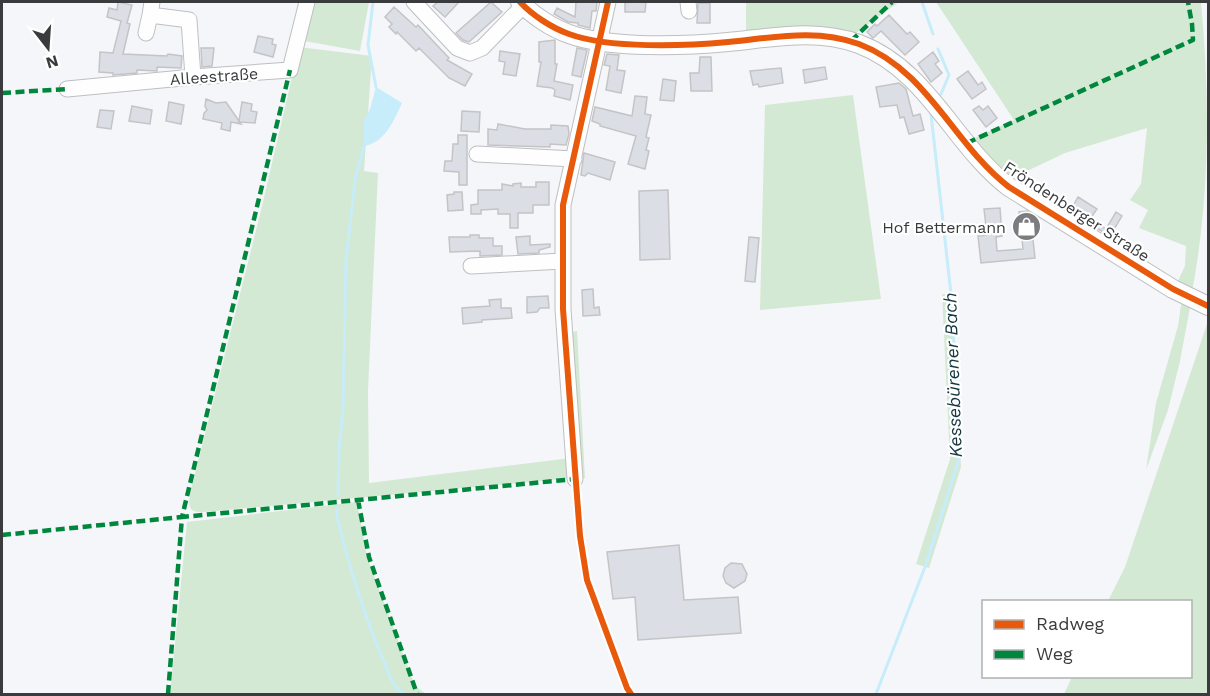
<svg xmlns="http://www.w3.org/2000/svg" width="1210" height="696" viewBox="0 0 1210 696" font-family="'Work Sans',sans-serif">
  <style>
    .green { fill: #d4e9d3 }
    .water { fill: #c7ecfa }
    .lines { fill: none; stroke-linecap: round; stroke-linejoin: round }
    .stream { stroke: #c7ecfa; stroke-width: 3 }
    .building { fill: #dbdee5; stroke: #c4c4c6; stroke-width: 1.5 }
    .minor-casing { stroke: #bebfc1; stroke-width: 17 }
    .major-casing { stroke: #bebfc1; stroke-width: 20 }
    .minor { stroke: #fefefe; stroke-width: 15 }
    .major { stroke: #fefefe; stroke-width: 18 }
    .quiet { stroke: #00873e; stroke-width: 4.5; stroke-dasharray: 9 4.5; stroke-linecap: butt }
    .cycleway-casing { stroke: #fff; stroke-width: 10 }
    .cycleway { stroke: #e8590c; stroke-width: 6 }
    .labels { text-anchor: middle; stroke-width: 4.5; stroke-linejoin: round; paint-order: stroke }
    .street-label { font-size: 16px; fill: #3a3b3d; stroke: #fff }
    .poi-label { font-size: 16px; fill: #3a3b3d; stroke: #fff; text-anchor: end }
    .water-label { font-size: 18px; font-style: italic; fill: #163741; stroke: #fff }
  </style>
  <rect width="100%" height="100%" fill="#f5f6f9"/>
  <path class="green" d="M 311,2 L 369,2 L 360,51 L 304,41 Z
    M 746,2 L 899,2 L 850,37 L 746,36 Z
    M 936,2 L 1201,2 C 1210,97 1210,197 1192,292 L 1175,287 L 1185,266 L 1186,246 L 1139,228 L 1148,210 L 1130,200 L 1141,184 L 1147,128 L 1065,153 L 1006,181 L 970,140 L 1014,120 Z
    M 299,47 L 372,56 L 364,171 L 378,173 L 368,390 L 369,483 L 571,458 L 572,478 L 204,512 C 189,513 188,507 190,494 L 262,206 Z
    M 853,95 L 881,299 L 760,310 L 765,105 Z
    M 942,294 L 951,294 L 961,467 L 929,568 L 916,564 L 950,459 Z
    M 1182,298 L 1191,302 L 1180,361 L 1168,410 L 1146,470 L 1156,403 L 1178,326 Z
    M 1207,324 L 1208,325 L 1208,694 L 1064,694 L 1072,677 L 1190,676 L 1190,602 L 1108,601 L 1125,567 Z
    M 577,331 L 585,478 L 576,479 L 567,333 Z
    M 357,502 L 367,557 L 415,686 L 426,694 L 170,694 L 187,522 Z"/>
  <path class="water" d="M 376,87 L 402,103 C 394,120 385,143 364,146 L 364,120 L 370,109 Z"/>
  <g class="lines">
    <path class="stream" d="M 373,2 L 368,45 L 376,87
      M 922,2 L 933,34
      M 938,49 L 949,75 L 941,94
      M 338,495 L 339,450 L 343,409 L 346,261 L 355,180 L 364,146
      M 337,509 L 337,517 C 349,566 363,613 383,659 C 389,673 391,686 404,694
      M 876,694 L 925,567 L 960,456 L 951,294 L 931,114"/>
  </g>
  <path class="building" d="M 118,2 L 132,5 L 127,23 L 130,24 L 123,54 L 167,56 L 168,54 L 182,56 L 181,68 L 157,67 L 157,71 L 137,70 L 137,73 L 113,75 L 113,73 L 99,72 L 100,52 L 113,53 L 121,21 L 107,17 L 109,8 L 117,10 Z
    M 438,2 L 459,2 L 445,17 L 433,6 Z
    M 491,2 L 502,12 L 469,42 L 463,40 L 456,33 Z
    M 576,2 L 597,2 L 596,11 L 592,11 L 590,28 L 578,25 L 578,23 L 568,22 L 554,14 L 557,8 L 575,17 Z
    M 625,2 L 646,2 L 645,12 L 625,12 Z
    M 698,3 L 710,3 L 710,23 L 697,23 Z
    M 394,7 L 416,27 L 418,25 L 449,58 L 447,60 L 472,74 L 465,86 L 449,78 L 419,48 L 416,51 L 397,32 L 396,34 L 389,27 L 392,24 L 385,17 Z
    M 889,15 L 907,34 L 910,32 L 919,42 L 905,55 L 881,31 L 873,38 L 867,32 L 875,24 L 877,26 Z
    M 258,36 L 273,39 L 272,44 L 276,45 L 273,57 L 254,52 Z
    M 555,40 L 555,64 L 557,64 L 554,81 L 573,85 L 570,100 L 554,96 L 555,90 L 552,88 L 537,86 L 541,62 L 539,62 L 539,42 Z
    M 201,48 L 214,48 L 212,66 L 202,67 Z
    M 577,48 L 587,50 L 581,77 L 572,75 Z
    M 500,51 L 520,54 L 516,76 L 503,74 L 505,62 L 499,61 Z
    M 933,52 L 939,61 L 935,64 L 942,73 L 931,82 L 918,64 Z
    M 607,54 L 619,55 L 617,70 L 625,71 L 621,93 L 606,90 L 610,66 L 604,65 Z
    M 700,57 L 711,57 L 712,91 L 691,91 L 690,73 L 699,73 Z
    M 825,67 L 827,79 L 805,83 L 803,70 Z
    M 781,68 L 783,83 L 759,87 L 758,84 L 753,85 L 750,71 Z
    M 968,71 L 978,85 L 982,82 L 986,89 L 972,99 L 957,79 Z
    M 663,79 L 676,81 L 674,101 L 660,100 Z
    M 899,83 L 906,89 L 913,116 L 920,114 L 924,130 L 909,134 L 904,117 L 900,118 L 897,105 L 880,107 L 876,87 Z
    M 635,96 L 647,97 L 645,114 L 651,115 L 646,137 L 649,138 L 646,150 L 649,151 L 645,169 L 628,164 L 636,136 L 600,126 L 600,124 L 592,121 L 595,107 L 632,116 Z
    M 206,99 L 216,103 L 226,102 L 239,121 L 242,102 L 252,104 L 251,111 L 257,112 L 255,123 L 239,122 L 241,124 L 231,122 L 230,131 L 221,129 L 222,123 L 203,119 L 204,113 L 207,110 L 205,106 Z
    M 169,102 L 184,105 L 181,124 L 166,121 Z
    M 132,106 L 152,110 L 150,124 L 129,121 Z
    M 979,106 L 983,110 L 988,106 L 997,118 L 986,127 L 973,110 Z
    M 100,110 L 114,111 L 111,129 L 97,127 Z
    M 462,111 L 480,112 L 479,132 L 461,131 Z
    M 498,124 L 525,129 L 551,129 L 551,125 L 568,126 L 569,134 L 566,145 L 550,144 L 550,147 L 488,145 L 488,129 L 497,130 Z
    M 458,135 L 467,135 L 467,185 L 459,185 L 459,172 L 444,171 L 445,161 L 452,161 L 453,144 L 458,144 Z
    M 584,153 L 615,162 L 610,180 L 588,173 L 585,176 L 581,175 Z
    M 536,182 L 549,182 L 549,205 L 533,205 L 533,213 L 518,213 L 518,228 L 510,228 L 510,214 L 498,214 L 498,209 L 481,210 L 481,214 L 471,214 L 471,205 L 478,204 L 478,190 L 502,190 L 502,184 L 513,186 L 513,184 L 521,183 L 521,187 L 536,187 Z
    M 668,190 L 670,259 L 640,260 L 639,191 Z
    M 454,192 L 462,192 L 463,210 L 448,211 L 447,195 L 454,194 Z
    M 1078,197 L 1097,209 L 1090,219 L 1072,208 Z
    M 1000,208 L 1002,236 L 996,237 L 997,251 L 1023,249 L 1019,212 L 1027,211 L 1030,213 L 1035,258 L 981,263 L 978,236 L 987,235 L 984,209 Z
    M 1116,212 L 1122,216 L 1110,236 L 1091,225 L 1094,221 L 1106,229 Z
    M 470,235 L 479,235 L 479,238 L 493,238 L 493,246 L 502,246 L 502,255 L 480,256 L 480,251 L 450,252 L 449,237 L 470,237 Z
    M 530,236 L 530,245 L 550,244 L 550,247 L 539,250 L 539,253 L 518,254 L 516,237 Z
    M 749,237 L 759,238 L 755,282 L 745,281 Z
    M 593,289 L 594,308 L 599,307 L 600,315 L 583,316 L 582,290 Z
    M 548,296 L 549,308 L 540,308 L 537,312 L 527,313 L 527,297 Z
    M 501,299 L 501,308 L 511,308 L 512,318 L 482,320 L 482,322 L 463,324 L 462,308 L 490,306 L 489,300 Z
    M 679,545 L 684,600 L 738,597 L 741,633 L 638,640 L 635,597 L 613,599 L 607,552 Z
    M 731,563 L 742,564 L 747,574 L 745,581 L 734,588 L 726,583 L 723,576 L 725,568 Z"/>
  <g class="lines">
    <defs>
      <path id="minor" d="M 152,2 L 150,15 L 189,20 L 193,77
        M 414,2 L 457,48 L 470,53 L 482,48 L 524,5
        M 688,2 L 689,11
        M 146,33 L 150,15
        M 67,89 L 193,77 L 290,70 L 307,2
        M 477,154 L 574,159
        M 471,266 L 563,261
        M 575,479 L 563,309 L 563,205 L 608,2"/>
      <path id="major" d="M 520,2 C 532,15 552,28 569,34 C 610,49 685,46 728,42 C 772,38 815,28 859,44 C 928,70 954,145 1009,187 L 1173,289 L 1208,306"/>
    </defs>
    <use href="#minor" class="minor-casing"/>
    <use href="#major" class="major-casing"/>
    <use href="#minor" class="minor"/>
    <use href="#major" class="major"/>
    <path class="quiet" d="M 851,41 L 892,2
      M 2,93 L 67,89
      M 967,143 L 1193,40 L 1192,24 L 1188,2
      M 358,500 L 369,557 L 417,694
      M 2,535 L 182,517 L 290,70
      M 168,694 L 182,517 L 575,479 L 575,485"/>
    <defs>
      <path id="cycleway" d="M 520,2 C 532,15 552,28 569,34 C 610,49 685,46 728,42 C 772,38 815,28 859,44 C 928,70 954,145 1009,187 L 1173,289 L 1208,306
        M 608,2 L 563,205 L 563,309 L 580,536 L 587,580 L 627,688 L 631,694"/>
    </defs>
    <use href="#cycleway" class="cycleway-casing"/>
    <use href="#cycleway" class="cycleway"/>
  </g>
  <defs>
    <symbol id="shop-disc" viewBox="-11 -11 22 22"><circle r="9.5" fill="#7b7c7f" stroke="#fff"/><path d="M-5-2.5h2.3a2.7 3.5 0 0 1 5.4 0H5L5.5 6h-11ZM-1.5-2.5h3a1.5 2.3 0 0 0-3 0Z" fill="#fff"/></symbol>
  </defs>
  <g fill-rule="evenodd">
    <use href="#shop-disc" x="1010" y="210" width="33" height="33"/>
  </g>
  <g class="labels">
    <g class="street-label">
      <text transform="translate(214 76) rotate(-4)" y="6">Alleestraße</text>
      <text transform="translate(1077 211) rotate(33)" y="6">Fröndenberger Straße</text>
    </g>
    <g class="poi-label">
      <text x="1006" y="233">Hof Bettermann</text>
    </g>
    <g class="water-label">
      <text transform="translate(953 375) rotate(-92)" y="6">Kessebürener Bach</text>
    </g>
  </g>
  <rect width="1210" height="696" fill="none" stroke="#3a3b3d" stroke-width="6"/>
  <rect x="982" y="600" width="210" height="78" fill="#ffffff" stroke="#b0b1b1" stroke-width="1.5"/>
  <rect x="994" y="620" width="30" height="9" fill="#e8590c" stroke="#b0b1b1" stroke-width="1.5"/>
  <text x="1036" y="630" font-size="18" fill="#3a3b3d">Radweg</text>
  <rect x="994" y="650" width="30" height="9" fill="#00873e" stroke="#b0b1b1" stroke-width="1.5"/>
  <text x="1036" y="660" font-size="18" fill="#3a3b3d">Weg</text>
  <g transform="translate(48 48) rotate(163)" stroke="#ffffff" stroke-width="4.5" paint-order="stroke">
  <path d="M0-4.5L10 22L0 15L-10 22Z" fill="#3a3b3d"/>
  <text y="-9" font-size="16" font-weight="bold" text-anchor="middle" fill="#3a3b3d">N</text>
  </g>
</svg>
